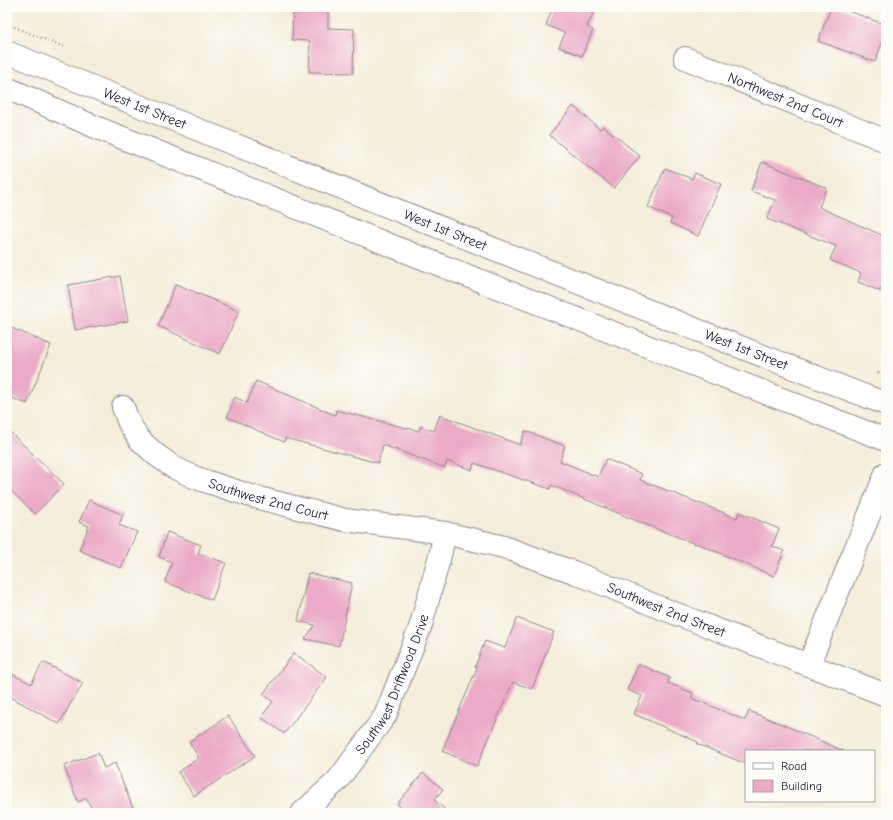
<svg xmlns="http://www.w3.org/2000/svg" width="893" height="820" viewBox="0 0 893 820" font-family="'Comic Neue',sans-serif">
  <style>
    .building { fill: #ebaac7 }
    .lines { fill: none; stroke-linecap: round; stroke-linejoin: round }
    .minor-casing { stroke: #8b888a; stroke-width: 24 }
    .secondary-casing { stroke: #8b888a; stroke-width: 24 }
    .path { stroke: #8b888a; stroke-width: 2.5; stroke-dasharray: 1 3; stroke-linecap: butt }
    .minor { stroke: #fff; stroke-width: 22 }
    .secondary { stroke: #fff; stroke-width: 22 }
    .labels { text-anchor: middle; stroke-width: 3.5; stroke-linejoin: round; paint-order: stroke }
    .street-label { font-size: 14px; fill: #22223b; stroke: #fdfcf7 }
  </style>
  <rect width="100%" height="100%" fill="#fdfcf7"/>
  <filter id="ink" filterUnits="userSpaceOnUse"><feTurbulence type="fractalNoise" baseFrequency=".025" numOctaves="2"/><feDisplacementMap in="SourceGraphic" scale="8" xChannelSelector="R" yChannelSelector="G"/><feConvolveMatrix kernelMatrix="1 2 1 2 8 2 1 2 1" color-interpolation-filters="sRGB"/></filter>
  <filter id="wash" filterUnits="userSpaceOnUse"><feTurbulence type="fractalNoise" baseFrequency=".012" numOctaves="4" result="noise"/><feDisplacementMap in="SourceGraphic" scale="16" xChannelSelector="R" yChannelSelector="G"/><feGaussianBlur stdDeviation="0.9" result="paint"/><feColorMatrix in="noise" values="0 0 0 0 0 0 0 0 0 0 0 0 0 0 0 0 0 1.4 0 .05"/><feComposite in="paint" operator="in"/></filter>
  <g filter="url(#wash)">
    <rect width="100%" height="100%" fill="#f4edd9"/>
    <g id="blocks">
      <path class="building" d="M 553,7 L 596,7 L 587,27 L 593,30 L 582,56 L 559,47 L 565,33 L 546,25 Z
        M 831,7 L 838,7 L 886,25 L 886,33 L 875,62 L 818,41 Z
        M 293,11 L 328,12 L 328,28 L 354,29 L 353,73 L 309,72 L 310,41 L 292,40 Z
        M 573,106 L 600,129 L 603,126 L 640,156 L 614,188 L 549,135 Z
        M 762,162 L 827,188 L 819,207 L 886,237 L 886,276 L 880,291 L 858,282 L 861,273 L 830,260 L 836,246 L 767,219 L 775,200 L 751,191 Z
        M 665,168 L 692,179 L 695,173 L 721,184 L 698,236 L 670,223 L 672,218 L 648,207 Z
        M 120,276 L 128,321 L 75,330 L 68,285 Z
        M 176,284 L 239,311 L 220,354 L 158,326 Z
        M 7,326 L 51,345 L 27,404 L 7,396 Z
        M 256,381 L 335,415 L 336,410 L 419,431 L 421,426 L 434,431 L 440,415 L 520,445 L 525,431 L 565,446 L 560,461 L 598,477 L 606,459 L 642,474 L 640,480 L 737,518 L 739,512 L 779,529 L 772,546 L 784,551 L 774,576 L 696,543 L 696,544 L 644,524 L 551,485 L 550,489 L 474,463 L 472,470 L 447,461 L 445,468 L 383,445 L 378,463 L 285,438 L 284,442 L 227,417 L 235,397 L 247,403 Z
        M 7,429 L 64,484 L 35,514 L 7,487 Z
        M 89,500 L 123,515 L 119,525 L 137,532 L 121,568 L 79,550 L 89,526 L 79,522 Z
        M 167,532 L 201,545 L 198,553 L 226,563 L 212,600 L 165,582 L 172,562 L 159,557 Z
        M 308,573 L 352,583 L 339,646 L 305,639 L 315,625 L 298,621 Z
        M 517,618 L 554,632 L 532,689 L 513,682 L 477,766 L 442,751 L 477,668 L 475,667 L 485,641 L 505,648 Z
        M 294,653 L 327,677 L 284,734 L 261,717 L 273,702 L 263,694 Z
        M 43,662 L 83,683 L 73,701 L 72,701 L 59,724 L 7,695 L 7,671 L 31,684 Z
        M 639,664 L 670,678 L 668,683 L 693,693 L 691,698 L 745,720 L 749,711 L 784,725 L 844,751 L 746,751 L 746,764 L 697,744 L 698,742 L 634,714 L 642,696 L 627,690 Z
        M 228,716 L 255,756 L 194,796 L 178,772 L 199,758 L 189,742 Z
        M 98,753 L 104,768 L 115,763 L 135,813 L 93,813 L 87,798 L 78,802 L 64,766 Z
        M 423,773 L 443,789 L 434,800 L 449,813 L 407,813 L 397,804 Z"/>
    </g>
  </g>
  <g filter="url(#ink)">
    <use href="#blocks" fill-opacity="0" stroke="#8b888a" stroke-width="1"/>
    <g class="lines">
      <defs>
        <g id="minor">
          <path id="s1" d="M 685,58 L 886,141"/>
          <path id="s2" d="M 123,407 L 129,423 L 139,439 L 155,454 L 173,467 L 196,478 L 251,496 L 345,520 L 445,533 L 504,547 L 576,573 L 656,606 L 886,695"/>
          <path d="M 809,664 L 886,473"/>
          <path id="s3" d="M 302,813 L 338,780 L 385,716 L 421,625 L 439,559 L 445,533"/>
        </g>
        <g id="secondary">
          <path id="s4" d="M 7,52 C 299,171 592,290 886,404"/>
          <path d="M 7,88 L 93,126 L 402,250 L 886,440"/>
        </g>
      </defs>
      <use href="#minor" class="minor-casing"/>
      <use href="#secondary" class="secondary-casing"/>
      <path class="path" d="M 7,24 L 66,48
        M 878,373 L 886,376"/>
      <use href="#minor" class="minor"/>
      <use href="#secondary" class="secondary"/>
    </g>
  </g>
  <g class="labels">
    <g class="street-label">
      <text dy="5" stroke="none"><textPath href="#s1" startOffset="109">Northwest 2nd Court</textPath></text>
      <text dy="5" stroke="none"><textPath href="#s4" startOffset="149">West 1st Street</textPath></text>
      <text dy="5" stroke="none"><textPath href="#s4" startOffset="473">West 1st Street</textPath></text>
      <text dy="5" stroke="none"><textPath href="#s4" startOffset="797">West 1st Street</textPath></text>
      <text dy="5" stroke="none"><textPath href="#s2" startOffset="181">Southwest 2nd Court</textPath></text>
      <text dy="5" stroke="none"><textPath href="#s2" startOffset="596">Southwest 2nd Street</textPath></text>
      <text dy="5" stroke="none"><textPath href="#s3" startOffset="160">Southwest Driftwood Drive</textPath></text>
    </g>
  </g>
  <rect width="893" height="820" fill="none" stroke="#fdfcf7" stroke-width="24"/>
  <rect x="745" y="750" width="130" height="52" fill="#fdfcf7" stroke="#a5a5ac"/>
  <rect x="753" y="763" width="20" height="6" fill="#ffffff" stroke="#a5a5ac"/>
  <text x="781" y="770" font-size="12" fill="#22223b">Road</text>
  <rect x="753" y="780" width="20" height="12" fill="#ebaac7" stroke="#a5a5ac"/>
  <text x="781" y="790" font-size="12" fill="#22223b">Building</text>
</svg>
